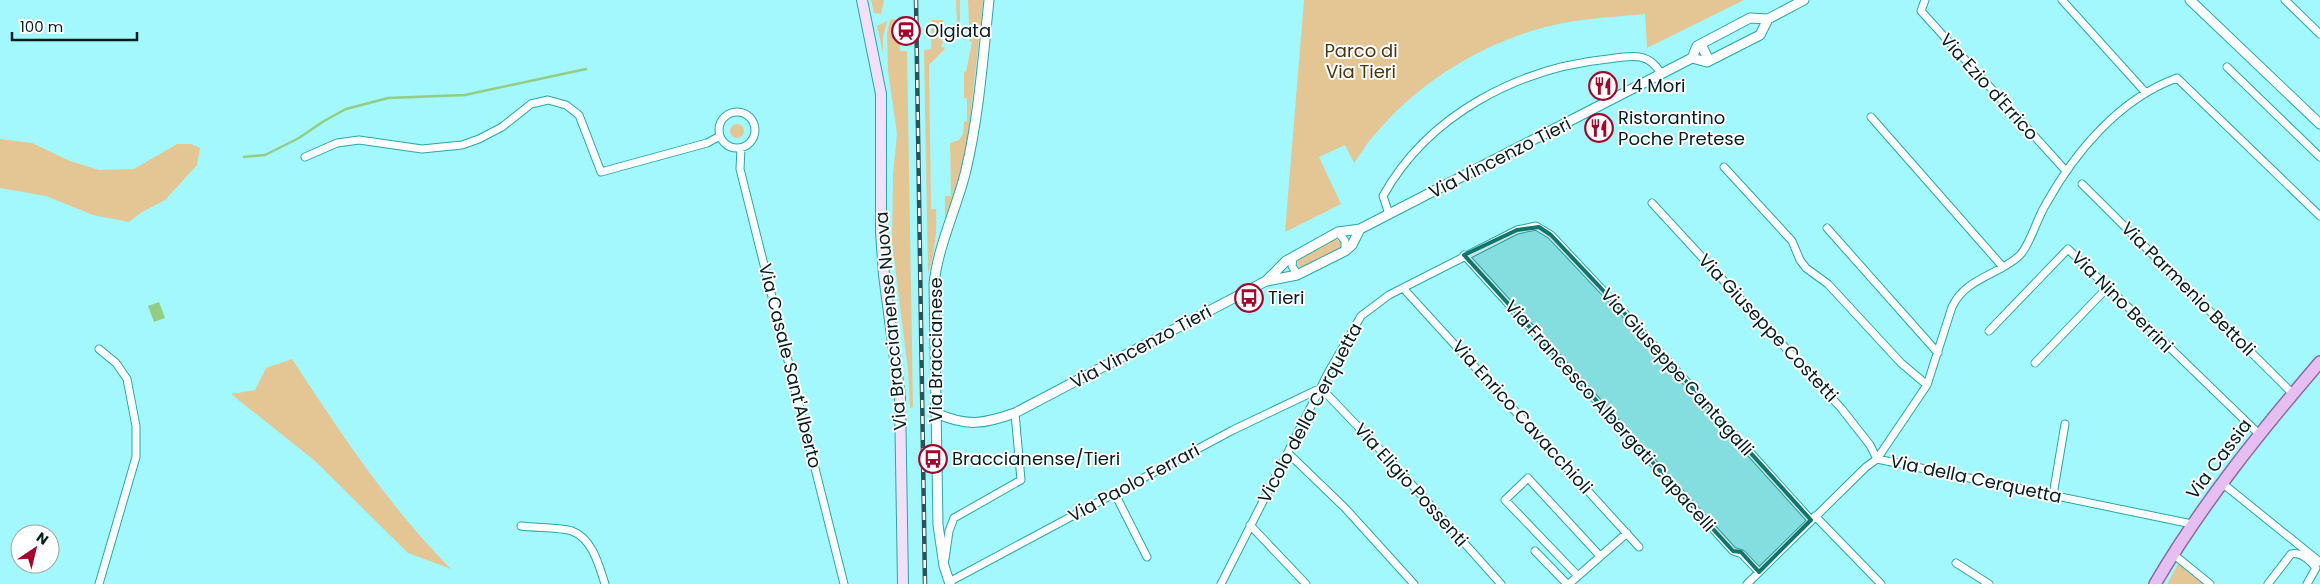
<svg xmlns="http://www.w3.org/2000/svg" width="2320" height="584" viewBox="0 0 2320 584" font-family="Poppins,sans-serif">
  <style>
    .green { fill: #e4c695 }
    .water { fill: #93cc83 }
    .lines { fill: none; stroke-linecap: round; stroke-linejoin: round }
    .stream { stroke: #93cc83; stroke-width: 2.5 }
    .minor-casing { stroke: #28a6ab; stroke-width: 9 }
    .tertiary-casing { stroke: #28a6ab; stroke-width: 11 }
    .secondary-casing { stroke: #28a6ab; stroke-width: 12 }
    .primary-casing { stroke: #8d6aa2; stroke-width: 14 }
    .minor { stroke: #fff; stroke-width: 7 }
    .tertiary { stroke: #fff; stroke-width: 9 }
    .secondary { stroke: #f3dff8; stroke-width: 10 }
    .primary { stroke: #e7bef2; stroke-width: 11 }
    .rail-casing { stroke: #2b5355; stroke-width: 4.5 }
    .rail { stroke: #fff; stroke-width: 2.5; stroke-dasharray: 8; stroke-linecap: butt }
    .marked { fill: #0f766e; fill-opacity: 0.2; stroke: #0f766e; stroke-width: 4; stroke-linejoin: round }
    .labels { text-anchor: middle; stroke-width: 4; stroke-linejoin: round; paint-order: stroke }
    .poi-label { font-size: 18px; fill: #041d1f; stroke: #fff; text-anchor: start }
    .park-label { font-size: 18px; fill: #493511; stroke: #fff }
    .street-label { font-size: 18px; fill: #041d1f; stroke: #fff }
  </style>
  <rect width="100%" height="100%" fill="#a2f8fc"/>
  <path class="green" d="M 871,0 L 884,0 L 881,14 L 874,13 Z
    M 956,0 L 960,0 L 960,25 L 957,25 Z
    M 968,0 L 983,0 L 981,25 L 969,24 Z
    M 1304,0 L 1744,0 L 1647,48 L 1645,14 C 1616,17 1584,18 1554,25 C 1488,40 1421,80 1377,132 C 1368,141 1362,152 1354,163 L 1345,145 L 1319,157 L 1341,204 L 1285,232 Z
    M 895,19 L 899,25 L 900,51 L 907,51 L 913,407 L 910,408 L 908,370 L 892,241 L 893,174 L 897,134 L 888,71 L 887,33 L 890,20 Z
    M 932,20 L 943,20 L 946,32 L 941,40 L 943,42 L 941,46 L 945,49 L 929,65 L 931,209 L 936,209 C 937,232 935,252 928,274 L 924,50 L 931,49 Z
    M 887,21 L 883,37 L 883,53 L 877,26 Z
    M 973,35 L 978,36 L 979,40 C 971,101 970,162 945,220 L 945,196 L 951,196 L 950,143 L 959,140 L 963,134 L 964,122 L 967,121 L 967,98 L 964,98 L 964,71 L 966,72 L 972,42 L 969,41 Z
    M730 131a7 7 0 1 1 14 0a7 7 0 1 1-14 0Z
    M 0,139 L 32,143 L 70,161 L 99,170 L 134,169 L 177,144 L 191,144 L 200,148 L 197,165 L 165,200 L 142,212 L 129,222 L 93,215 L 46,196 L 0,188 Z
    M 1336,239 L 1342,242 L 1341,249 L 1303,269 L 1297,265 L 1299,258 Z
    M 292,359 C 340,432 389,507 451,569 L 408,553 L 315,461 L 231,394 L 255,390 L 266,368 Z
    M 2178,564 L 2203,584 L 2167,584 Z"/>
  <path class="water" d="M 159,302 L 165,318 L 154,322 L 148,306 Z"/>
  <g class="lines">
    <path class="stream" d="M 244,157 L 265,155 L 299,138 L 324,121 L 346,109 L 388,98 L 465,95 L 586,69"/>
    <defs>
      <path id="minor" d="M 1925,0 L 1921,11 L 2066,171
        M 2062,0 L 2146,93
        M 2285,0 L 2320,34
        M 2227,67 L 2320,157
        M719 130a18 18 0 1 1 36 0a18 18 0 1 1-36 0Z
        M 1871,117 L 2002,266
        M 741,148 L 740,169 L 844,584
        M 305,157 L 337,143 L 359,140 L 422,149 L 462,145 L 479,139 L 502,127 L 531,104 L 548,100 L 566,105 L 579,115 L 601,172 L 707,143 L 720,136
        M 1724,167 L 1792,241 L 1800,260 L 1806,268 L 1828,284 L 1901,363 L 1927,385
        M 2082,184 L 2293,394
        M 1652,203 L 1841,408 L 1870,445 L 1877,459
        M 1389,214 L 1383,196 C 1428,115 1518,68 1608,59 C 1630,56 1649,51 1661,74
        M 1827,228 L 1938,353
        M 1338,232 L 1345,241 L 1345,251
        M 1464,255 L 1733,551 L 1742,554 L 1759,572
        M 1293,258 L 1292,266 L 1298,275
        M 1403,288 L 1639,547
        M 1989,331 L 2068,249 L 2259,434
        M 99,349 L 116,363 L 127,379 L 136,426 L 136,457 L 99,584
        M 2035,363 L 2107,288
        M 1321,388 L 1388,458 L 1501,584
        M 1288,453 L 1345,508 L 1414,584
        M 1877,459 L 1927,385 L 1952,307 C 1966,277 2000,275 2020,255 C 2031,243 2037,218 2046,204 C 2075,152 2119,99 2177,78 L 2320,216
        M 2222,483 L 2320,562
        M 1115,494 L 1147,557
        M 2053,495 L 2065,424
        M 1815,516 L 1881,584
        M 1250,525 L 1306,584
        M 521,526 C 535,528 560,527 572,531 C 593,539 599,566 605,584
        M 1535,551 L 1567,584
        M 2173,554 L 2210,584
        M 945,559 L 949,531 L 954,518 L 1021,480 L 1015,413
        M 1956,563 L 1989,584
        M 1578,576 L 1505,500 L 1528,478 L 1600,556
        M 949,582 L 1233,430 L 1321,388
        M 1221,584 L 1328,373 L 1361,316 L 1389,295 L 1517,230 L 1536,226 L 1551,235 L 1630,319 L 1811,520
        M 1569,584 L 1627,533
        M 1747,584 L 1866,467 L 1877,459 L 2192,524
        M 2268,584 L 2291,554 C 2300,551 2311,561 2316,568 L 2307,584"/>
      <path id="tertiary" d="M 2190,0 L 2320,124
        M 1701,44 L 1709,61
        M 1692,58 L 1697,46 L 1750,18 L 1768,19 L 1804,0
        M 1267,281 L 1297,275 L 1345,251 L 1352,245 L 1360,229
        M 936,413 C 967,427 984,424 1015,413 L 1266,281 L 1286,261 L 1338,232 L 1360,229 L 1692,58 L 1707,62 L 1760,35 L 1768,19
        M 950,584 L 944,566 L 938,525 L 934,284 C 938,245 957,208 966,170 C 979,115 983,57 989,0"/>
      <path id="secondary" d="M 862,0 L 881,94 L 881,232 L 884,275 L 900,397 L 903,584"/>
      <path id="primary" d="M 2155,584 C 2202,504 2260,432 2320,362"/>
    </defs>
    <use href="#minor" class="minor-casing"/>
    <use href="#tertiary" class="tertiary-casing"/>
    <use href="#secondary" class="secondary-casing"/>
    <use href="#primary" class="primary-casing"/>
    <use href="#minor" class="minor"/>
    <use href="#tertiary" class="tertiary"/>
    <use href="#secondary" class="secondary"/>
    <use href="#primary" class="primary"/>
    <defs>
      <path id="rail" d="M 916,0 L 925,584"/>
    </defs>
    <use href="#rail" class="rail-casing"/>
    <use href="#rail" class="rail"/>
  </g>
  <path class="marked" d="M 1539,227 L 1551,235 L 1630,319 L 1811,520 L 1759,572 L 1741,552 L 1733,551 L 1464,255 L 1517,230 Z"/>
  <defs>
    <symbol id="station-ring" viewBox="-11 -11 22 22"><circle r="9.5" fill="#fff" stroke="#a3052b" stroke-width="1.5"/><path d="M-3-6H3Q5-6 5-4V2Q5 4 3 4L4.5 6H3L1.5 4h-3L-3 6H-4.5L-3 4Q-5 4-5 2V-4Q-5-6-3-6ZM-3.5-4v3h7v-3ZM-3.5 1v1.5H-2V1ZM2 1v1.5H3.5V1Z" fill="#a3052b"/></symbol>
    <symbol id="restaurant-ring" viewBox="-11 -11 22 22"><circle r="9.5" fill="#fff" stroke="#a3052b" stroke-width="1.5"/><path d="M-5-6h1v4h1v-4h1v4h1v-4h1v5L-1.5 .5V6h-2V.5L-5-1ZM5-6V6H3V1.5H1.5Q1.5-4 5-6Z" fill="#a3052b"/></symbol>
    <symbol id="bus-ring" viewBox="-11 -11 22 22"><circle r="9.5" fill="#fff" stroke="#a3052b" stroke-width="1.5"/><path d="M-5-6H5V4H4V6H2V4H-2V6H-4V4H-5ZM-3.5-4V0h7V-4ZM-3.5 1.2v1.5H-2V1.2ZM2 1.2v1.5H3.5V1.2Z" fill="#a3052b"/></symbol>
  </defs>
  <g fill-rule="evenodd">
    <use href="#station-ring" x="890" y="15" width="32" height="32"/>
    <use href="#restaurant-ring" x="1587" y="70" width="32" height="32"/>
    <use href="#restaurant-ring" x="1583" y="112" width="32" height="32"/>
    <use href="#bus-ring" x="1233" y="282" width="32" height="32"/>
    <use href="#bus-ring" x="917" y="443" width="32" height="32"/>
  </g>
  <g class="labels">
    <g class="poi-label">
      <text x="925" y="37">Olgiata</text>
      <text x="1622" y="92">I 4 Mori</text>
      <text x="1618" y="124">Ristorantino<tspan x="1618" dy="21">Poche Pretese</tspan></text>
      <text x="1268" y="304">Tieri</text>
      <text x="952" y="465">Braccianense/Tieri</text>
    </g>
    <g class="park-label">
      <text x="1361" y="57">Parco di<tspan x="1361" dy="21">Via Tieri</tspan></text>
    </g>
    <g class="street-label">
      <text transform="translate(1989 87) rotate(48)" y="6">Via Ezio d'Errico</text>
      <text transform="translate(1500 158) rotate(-27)" y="6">Via Vincenzo Tieri</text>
      <text transform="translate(2188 289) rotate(45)" y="6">Via Parmenio Bettoli</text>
      <text transform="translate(2122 302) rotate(45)" y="6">Via Nino Berrini</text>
      <text transform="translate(891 321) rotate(-95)" y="6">Via Braccianense Nuova</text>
      <text transform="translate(1768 328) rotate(47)" y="6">Via Giuseppe Costetti</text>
      <text transform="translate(1141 347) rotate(-28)" y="6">Via Vincenzo Tieri</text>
      <text transform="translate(936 350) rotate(-90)" y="6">Via Braccianese</text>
      <text transform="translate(790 366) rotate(76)" y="6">Via Casale Sant'Alberto</text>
      <text transform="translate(1677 372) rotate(48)" y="6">Via Giuseppe Cantagalli</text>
      <text transform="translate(1310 413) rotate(-62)" y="6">Vicolo della Cerquetta</text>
      <text transform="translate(1610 416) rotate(48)" y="6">Via Francesco Albergati Capacelli</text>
      <text transform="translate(1522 417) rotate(48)" y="6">Via Enrico Cavacchioli</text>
      <text transform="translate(2219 459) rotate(-53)" y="6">Via Cassia</text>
      <text transform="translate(1976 479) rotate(12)" y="6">Via della Cerquetta</text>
      <text transform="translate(1134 483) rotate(-28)" y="6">Via Paolo Ferrari</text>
      <text transform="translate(1411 485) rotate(48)" y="6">Via Eligio Possenti</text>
    </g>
  </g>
  <g transform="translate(35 549) rotate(35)"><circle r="24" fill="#ffffff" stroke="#9ba5a5"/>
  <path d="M0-4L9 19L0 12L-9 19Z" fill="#a3052b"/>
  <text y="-8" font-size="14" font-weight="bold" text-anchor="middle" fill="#041d1f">N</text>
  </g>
  <path d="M12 32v8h125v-8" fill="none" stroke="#041d1f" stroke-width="2.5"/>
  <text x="20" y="32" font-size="15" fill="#041d1f" stroke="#ffffff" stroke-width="4" paint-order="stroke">100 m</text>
</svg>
